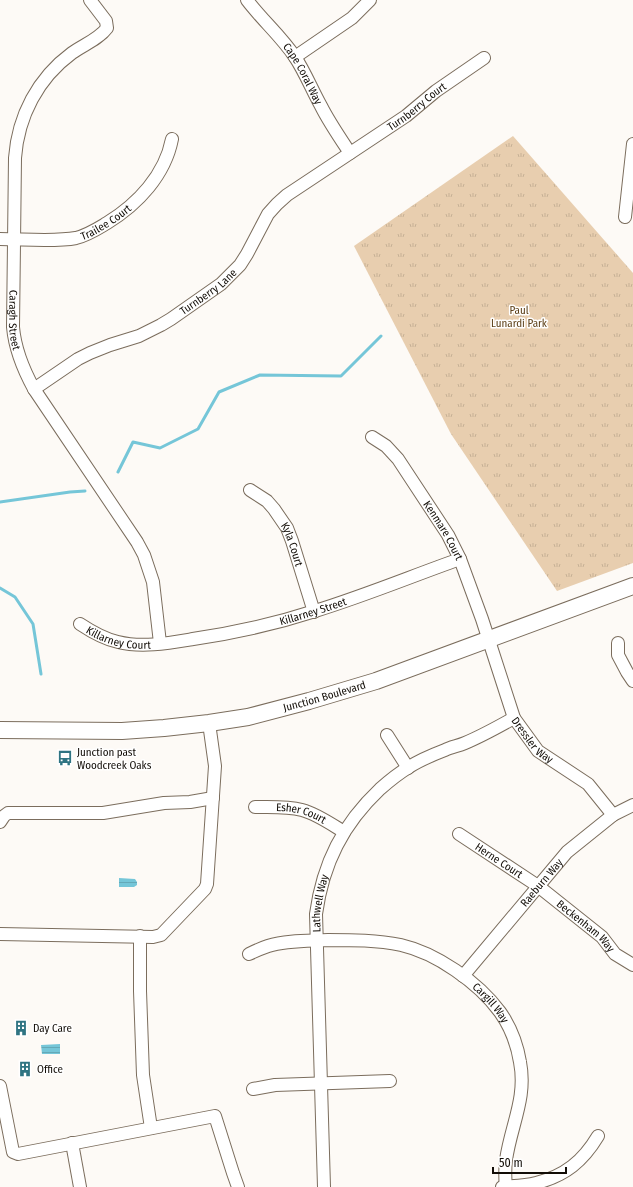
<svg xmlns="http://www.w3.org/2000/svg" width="633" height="1187" viewBox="0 0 633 1187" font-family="'Fira Sans Condensed',sans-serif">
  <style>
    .park { fill: url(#park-tufts) }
    .water { fill: url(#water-rules) }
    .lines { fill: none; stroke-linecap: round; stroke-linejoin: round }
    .stream { stroke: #75c6d8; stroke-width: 3 }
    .minor-casing { stroke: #7b6d5d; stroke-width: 14 }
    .major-casing { stroke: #7b6d5d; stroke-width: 18 }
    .minor { stroke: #fff; stroke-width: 12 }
    .major { stroke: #fff; stroke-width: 16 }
    .labels { text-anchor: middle; stroke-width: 3; stroke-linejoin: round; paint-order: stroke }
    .street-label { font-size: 11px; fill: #120d07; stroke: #fff }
    .park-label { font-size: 11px; fill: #5e4119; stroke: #fff }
    .poi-label { font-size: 11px; fill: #120d07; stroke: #fff; text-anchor: start }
  </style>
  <defs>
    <pattern id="park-tufts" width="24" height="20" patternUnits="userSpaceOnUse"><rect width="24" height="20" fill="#e8ceaf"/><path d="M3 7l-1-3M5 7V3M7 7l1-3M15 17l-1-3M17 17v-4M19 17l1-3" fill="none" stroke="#c6b095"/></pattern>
    <pattern id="water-rules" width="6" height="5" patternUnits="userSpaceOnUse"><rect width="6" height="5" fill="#75c6d8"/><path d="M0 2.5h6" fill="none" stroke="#64a9b8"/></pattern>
  </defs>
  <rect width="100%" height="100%" fill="#fdfaf6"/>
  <path class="park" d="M 513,136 L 633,273 L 633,563 L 557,591 L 451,434 L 354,246 Z"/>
  <path class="water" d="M 119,878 L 135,879 L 137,882 L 137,885 L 134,887 L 119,887 Z
    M 60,1044 L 60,1054 L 42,1054 L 41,1045 Z"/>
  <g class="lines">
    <path class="stream" d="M 118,472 L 133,442 L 160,448 L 198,429 L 219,392 L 260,375 L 341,376 L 381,336
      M 0,502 L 70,492 L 85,491
      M 0,588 L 15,597 L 33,624 L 41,674"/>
    <defs>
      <g id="minor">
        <path id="s1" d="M 90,0 L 106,21 L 107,28 C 99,39 83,45 72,53 C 38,78 18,116 15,158 L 13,327 C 15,350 23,369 34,389 L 137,542 L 144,555 L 153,582 L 160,643"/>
        <path id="s2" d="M 247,0 C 262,20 281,36 295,57 C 305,72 312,90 321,106 C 329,122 340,138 350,153"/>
        <path d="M 295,57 L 352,18 L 370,0"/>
        <path d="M 625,217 L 633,144"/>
        <path id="s3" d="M 0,239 C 23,239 55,242 76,238 C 88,235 97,229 107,223 C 138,204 165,175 172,139"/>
        <path id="s4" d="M 34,389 L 78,359 L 90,353 L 110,345 L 139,336 L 161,325 L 171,319 L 221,284 L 240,265 L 247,254 L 268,214 L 277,204 L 287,195 L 406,116 L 436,91 L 484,58"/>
        <path id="s5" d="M 372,437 L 386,446 L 398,459 L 448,535 L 460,559 L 482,619 L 514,718 L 538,751 L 588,784 L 613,815"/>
        <path id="s6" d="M 250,490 L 267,501 L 274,509 L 287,528 L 292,541 L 314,612"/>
        <path id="s7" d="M 80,624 C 92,632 104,639 118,642 C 142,648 169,643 193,639 C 234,633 275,624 315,611 C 364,596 412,576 460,559"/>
        <path d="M 618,643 L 618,655 L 627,672 L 633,681"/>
        <path d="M 387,735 L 408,768"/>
        <path id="s8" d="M 255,807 C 270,807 287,806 302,810 C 317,814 331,824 344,832"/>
        <path d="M 0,822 L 4,816 L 8,813 L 103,813 L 164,803 L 190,802 L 213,798"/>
        <path id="s9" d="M 459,834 L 538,886 L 602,937 L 615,954 L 633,965"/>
        <path d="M 0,934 L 153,937 L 161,935 L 205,889 L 207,884 L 215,766 L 209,723"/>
        <path d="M 140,936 L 140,991 L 143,1075 L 151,1128"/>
        <path id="s10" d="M 249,954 C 255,951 262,948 268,946 C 287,940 309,941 328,940 C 353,940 377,940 401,945 C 436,953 478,982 500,1012 C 510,1026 517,1044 520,1062 C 527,1098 511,1125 506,1160 C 505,1169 505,1178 506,1187"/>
        <path id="s11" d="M 463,976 L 567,852 L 613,815 L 633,805"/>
        <path d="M 0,1086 L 13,1152 L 18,1154 L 215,1116 L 233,1173 L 238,1187"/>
        <path d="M 253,1089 L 275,1085 L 390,1081"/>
        <path d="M 72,1143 L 80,1187"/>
        <path id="s12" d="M 324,1187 L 316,914 C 323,863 343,824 380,789 C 389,781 399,773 409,767 C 420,760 432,755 445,750 C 451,747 458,746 465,743 C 482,736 498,727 514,718"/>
        <path d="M 502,1187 C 513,1186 525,1186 536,1183 C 565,1176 583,1161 598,1136"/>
      </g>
      <g id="major">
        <path id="s13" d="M 0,730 L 122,731 L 164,728 L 209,723 L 248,717 L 309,701 L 376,681 L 633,586"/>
      </g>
    </defs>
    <use href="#minor" class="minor-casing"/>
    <use href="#major" class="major-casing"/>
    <use href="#minor" class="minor"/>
    <use href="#major" class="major"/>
  </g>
  <defs>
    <symbol id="bus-bare" viewBox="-9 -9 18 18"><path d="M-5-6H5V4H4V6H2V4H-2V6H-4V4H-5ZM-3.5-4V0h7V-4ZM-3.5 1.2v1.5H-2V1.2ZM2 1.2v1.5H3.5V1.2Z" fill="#2f7482" stroke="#fff" stroke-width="2.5" paint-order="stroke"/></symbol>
    <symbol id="building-bare" viewBox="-9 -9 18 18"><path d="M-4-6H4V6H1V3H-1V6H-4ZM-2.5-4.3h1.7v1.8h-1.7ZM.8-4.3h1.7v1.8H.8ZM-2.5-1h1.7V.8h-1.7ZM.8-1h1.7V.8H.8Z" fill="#2f7482" stroke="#fff" stroke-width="2.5" paint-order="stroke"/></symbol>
  </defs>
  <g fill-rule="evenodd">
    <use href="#bus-bare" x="54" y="747" width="22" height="22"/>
    <use href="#building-bare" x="10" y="1017" width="22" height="22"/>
    <use href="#building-bare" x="14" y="1058" width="22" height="22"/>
  </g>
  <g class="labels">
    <g class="street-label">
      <text dy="4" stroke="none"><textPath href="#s2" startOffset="93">Cape Coral Way</textPath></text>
      <text dy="4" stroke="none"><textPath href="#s4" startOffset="485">Turnberry Court</textPath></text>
      <text dy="4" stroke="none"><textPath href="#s3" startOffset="110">Trailee Court</textPath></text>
      <text dy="4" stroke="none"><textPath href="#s4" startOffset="201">Turnberry Lane</textPath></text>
      <text dy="4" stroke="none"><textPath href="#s1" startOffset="362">Caragh Street</textPath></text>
      <text dy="4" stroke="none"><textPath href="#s5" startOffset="119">Kenmare Court</textPath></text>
      <text dy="4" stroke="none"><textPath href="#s6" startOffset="71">Kyla Court</textPath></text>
      <text dy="4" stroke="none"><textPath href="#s7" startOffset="241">Killarney Street</textPath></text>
      <text dy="4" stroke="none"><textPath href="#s7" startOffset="42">Killarney Court</textPath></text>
      <text dy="4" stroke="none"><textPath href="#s13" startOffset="328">Junction Boulevard</textPath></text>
      <text dy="4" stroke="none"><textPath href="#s5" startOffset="349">Dressler Way</textPath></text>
      <text dy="4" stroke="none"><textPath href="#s8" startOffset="47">Esher Court</textPath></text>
      <text dy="4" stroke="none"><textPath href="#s9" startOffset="48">Herne Court</textPath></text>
      <text dy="4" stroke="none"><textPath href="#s11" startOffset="122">Raeburn Way</textPath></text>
      <text dy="4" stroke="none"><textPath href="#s12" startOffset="284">Lathwell Way</textPath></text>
      <text dy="4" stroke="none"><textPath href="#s9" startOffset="157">Beckenham Way</textPath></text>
      <text dy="4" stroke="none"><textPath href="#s10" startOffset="263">Cargill Way</textPath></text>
    </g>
    <g class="park-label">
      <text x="519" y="314">Paul<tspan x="519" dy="13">Lunardi Park</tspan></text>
    </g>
    <g class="poi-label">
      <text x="77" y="756">Junction past<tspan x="77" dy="13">Woodcreek Oaks</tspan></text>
      <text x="33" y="1032">Day Care</text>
      <text x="37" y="1073">Office</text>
    </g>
  </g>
  <path d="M493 1167v6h73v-6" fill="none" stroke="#120d07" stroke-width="2"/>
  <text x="499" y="1167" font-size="12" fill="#120d07" stroke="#ffffff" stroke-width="3" paint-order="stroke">50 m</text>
</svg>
